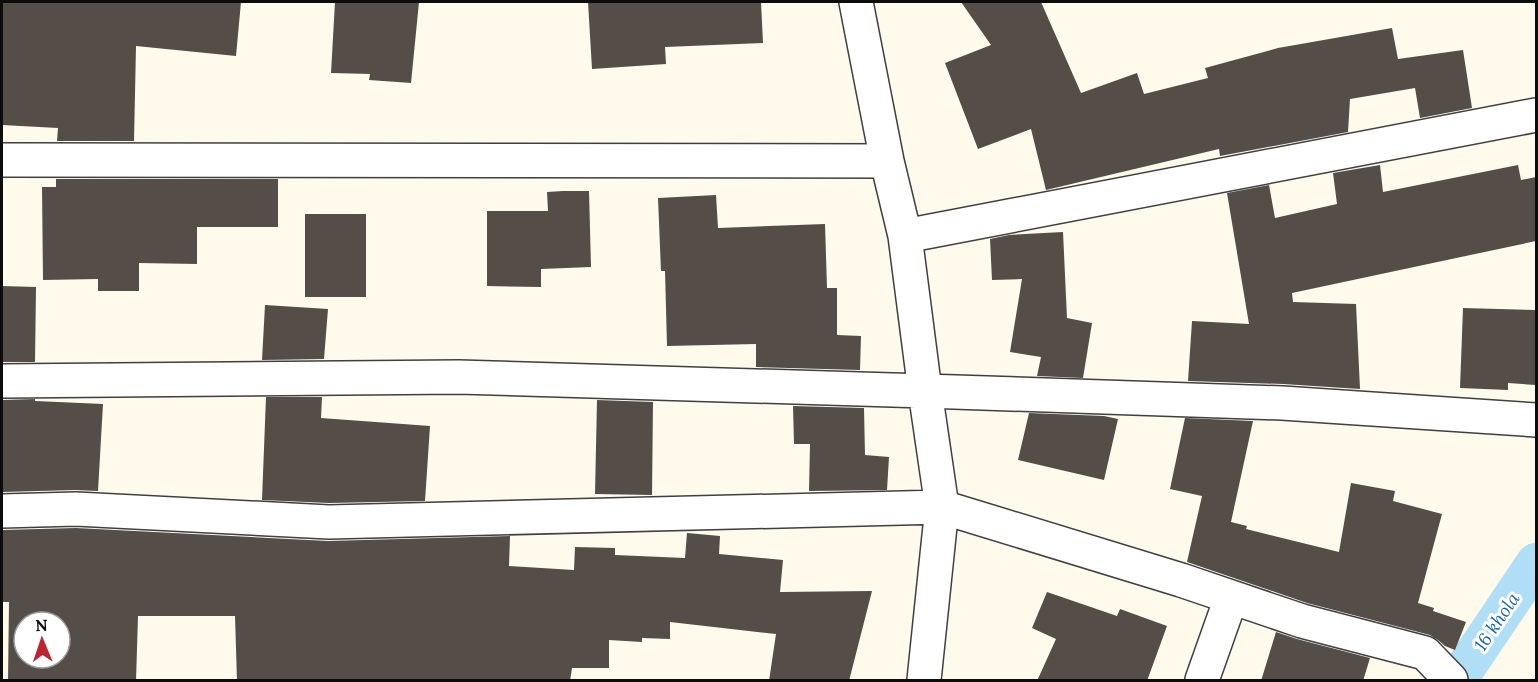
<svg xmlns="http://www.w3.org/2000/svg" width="1538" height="682" viewBox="0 0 1538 682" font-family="Lora,serif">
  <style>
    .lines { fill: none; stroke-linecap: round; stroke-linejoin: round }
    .canal { stroke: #b0def6; stroke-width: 40 }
    .building { fill: #544d48; fill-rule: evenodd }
    .minor-casing { stroke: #3f3f3f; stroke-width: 36 }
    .minor { stroke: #fff; stroke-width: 33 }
    .labels { text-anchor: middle; stroke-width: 6; stroke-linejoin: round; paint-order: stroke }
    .water-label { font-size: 18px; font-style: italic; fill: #16669d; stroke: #fff }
  </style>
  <rect width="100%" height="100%" fill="#fffaeb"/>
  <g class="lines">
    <path class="canal" d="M 1457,680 L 1536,563"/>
  </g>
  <path class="building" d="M 2,2 L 241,2 L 236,56 L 136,46 L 134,141 L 57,141 L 58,128 L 2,125 Z
    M 335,2 L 419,2 L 411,83 L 369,80 L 370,74 L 331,73 Z
    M 588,2 L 761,2 L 763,43 L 665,47 L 666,64 L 592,69 Z
    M 961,2 L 1041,2 L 1081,93 L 1137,73 L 1144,94 L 1208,78 L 1205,68 L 1278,48 L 1392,28 L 1398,59 L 1463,50 L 1472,108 L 1420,118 L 1415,88 L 1350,99 L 1348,132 L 1220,156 L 1219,149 L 1046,190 L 1031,129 L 978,149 L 945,63 L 991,45 Z
    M 1380,165 L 1383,192 L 1518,165 L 1521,180 L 1536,177 L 1536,241 L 1292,293 L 1293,302 L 1356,304 L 1360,389 L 1283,384 L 1188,381 L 1192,321 L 1249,324 L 1227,193 L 1269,185 L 1275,218 L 1337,204 L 1333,173 Z
    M 56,179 L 278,179 L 278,227 L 197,227 L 197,264 L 139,263 L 139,291 L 98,291 L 98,279 L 43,280 L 42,187 L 56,187 Z
    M 563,191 L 589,191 L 591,267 L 541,269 L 541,287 L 487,286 L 487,211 L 548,211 L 547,192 Z
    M 716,195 L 718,228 L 825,224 L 827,288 L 837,288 L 837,335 L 861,336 L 860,370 L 756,367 L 756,344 L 667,346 L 665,271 L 661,271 L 658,198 Z
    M 305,214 L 366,214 L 366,297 L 305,297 Z
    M 1063,232 L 1067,318 L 1092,323 L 1083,378 L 1037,376 L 1041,357 L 1010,352 L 1022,279 L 992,280 L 990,239 L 1009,235 Z
    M 2,286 L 36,287 L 35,362 L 2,362 Z
    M 265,305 L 328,309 L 324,359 L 262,360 Z
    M 1463,308 L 1536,310 L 1536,385 L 1508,383 L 1508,390 L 1460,388 Z
    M 266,397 L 322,397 L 321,418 L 430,426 L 425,501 L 329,503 L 262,500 Z
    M 35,399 L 35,401 L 103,404 L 98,491 L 75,490 L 2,492 L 2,400 Z
    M 597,400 L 653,402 L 652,495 L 595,494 Z
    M 793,406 L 864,408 L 865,455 L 889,457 L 887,490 L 809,491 L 810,444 L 794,444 Z
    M 1029,413 L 1104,416 L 1118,419 L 1104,480 L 1018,460 Z
    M 1185,418 L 1253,421 L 1231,522 L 1247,526 L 1246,529 L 1339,552 L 1351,483 L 1395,491 L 1393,501 L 1442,514 L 1418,603 L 1434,608 L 1433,611 L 1466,622 L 1455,650 L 1445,646 L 1438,640 L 1430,635 L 1307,603 L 1187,562 L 1202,496 L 1170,489 Z
    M 76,528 L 328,541 L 510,536 L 509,566 L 574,570 L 575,547 L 615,548 L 615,555 L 685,558 L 687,533 L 720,536 L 719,554 L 783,560 L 780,592 L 872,591 L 849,681 L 769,681 L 776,634 L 670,622 L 670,639 L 642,638 L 642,642 L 609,640 L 609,668 L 572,668 L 570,681 L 237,681 L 235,616 L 138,616 L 136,681 L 8,681 L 9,602 L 2,602 L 2,530 ZM 24,622 L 60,622 L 60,658 L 24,658 Z
    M 1047,592 L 1117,616 L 1120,609 L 1167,626 L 1147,681 L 1037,681 L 1056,639 L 1032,628 Z
    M 1276,632 L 1297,639 L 1370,658 L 1363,681 L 1261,681 Z"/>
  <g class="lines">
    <defs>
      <path id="minor" d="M 856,2 L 887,161 L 905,236 L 925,391 L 942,507 L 924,680
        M 2,160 L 887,161
        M 905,236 L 1536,115
        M 2,381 L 459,377 L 925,391 L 1282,403 L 1536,420
        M 2,511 L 76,509 L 329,522 L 942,507 L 1181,580 L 1302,621 L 1425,653 L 1451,680
        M 1202,680 L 1231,598"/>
    </defs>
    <use href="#minor" class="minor-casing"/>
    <use href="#minor" class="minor"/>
  </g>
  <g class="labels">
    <g class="water-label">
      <text transform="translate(1497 622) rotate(-56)" y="6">16 khola</text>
    </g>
  </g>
  <rect width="1538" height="682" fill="none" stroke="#0c0c0c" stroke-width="6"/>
  <g transform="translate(42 640) rotate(358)"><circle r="28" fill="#ffffff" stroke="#9e9e9e" stroke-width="1.5"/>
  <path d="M0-4.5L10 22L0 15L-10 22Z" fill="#bb2430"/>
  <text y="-9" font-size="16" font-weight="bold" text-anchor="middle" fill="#0c0c0c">N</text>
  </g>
</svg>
